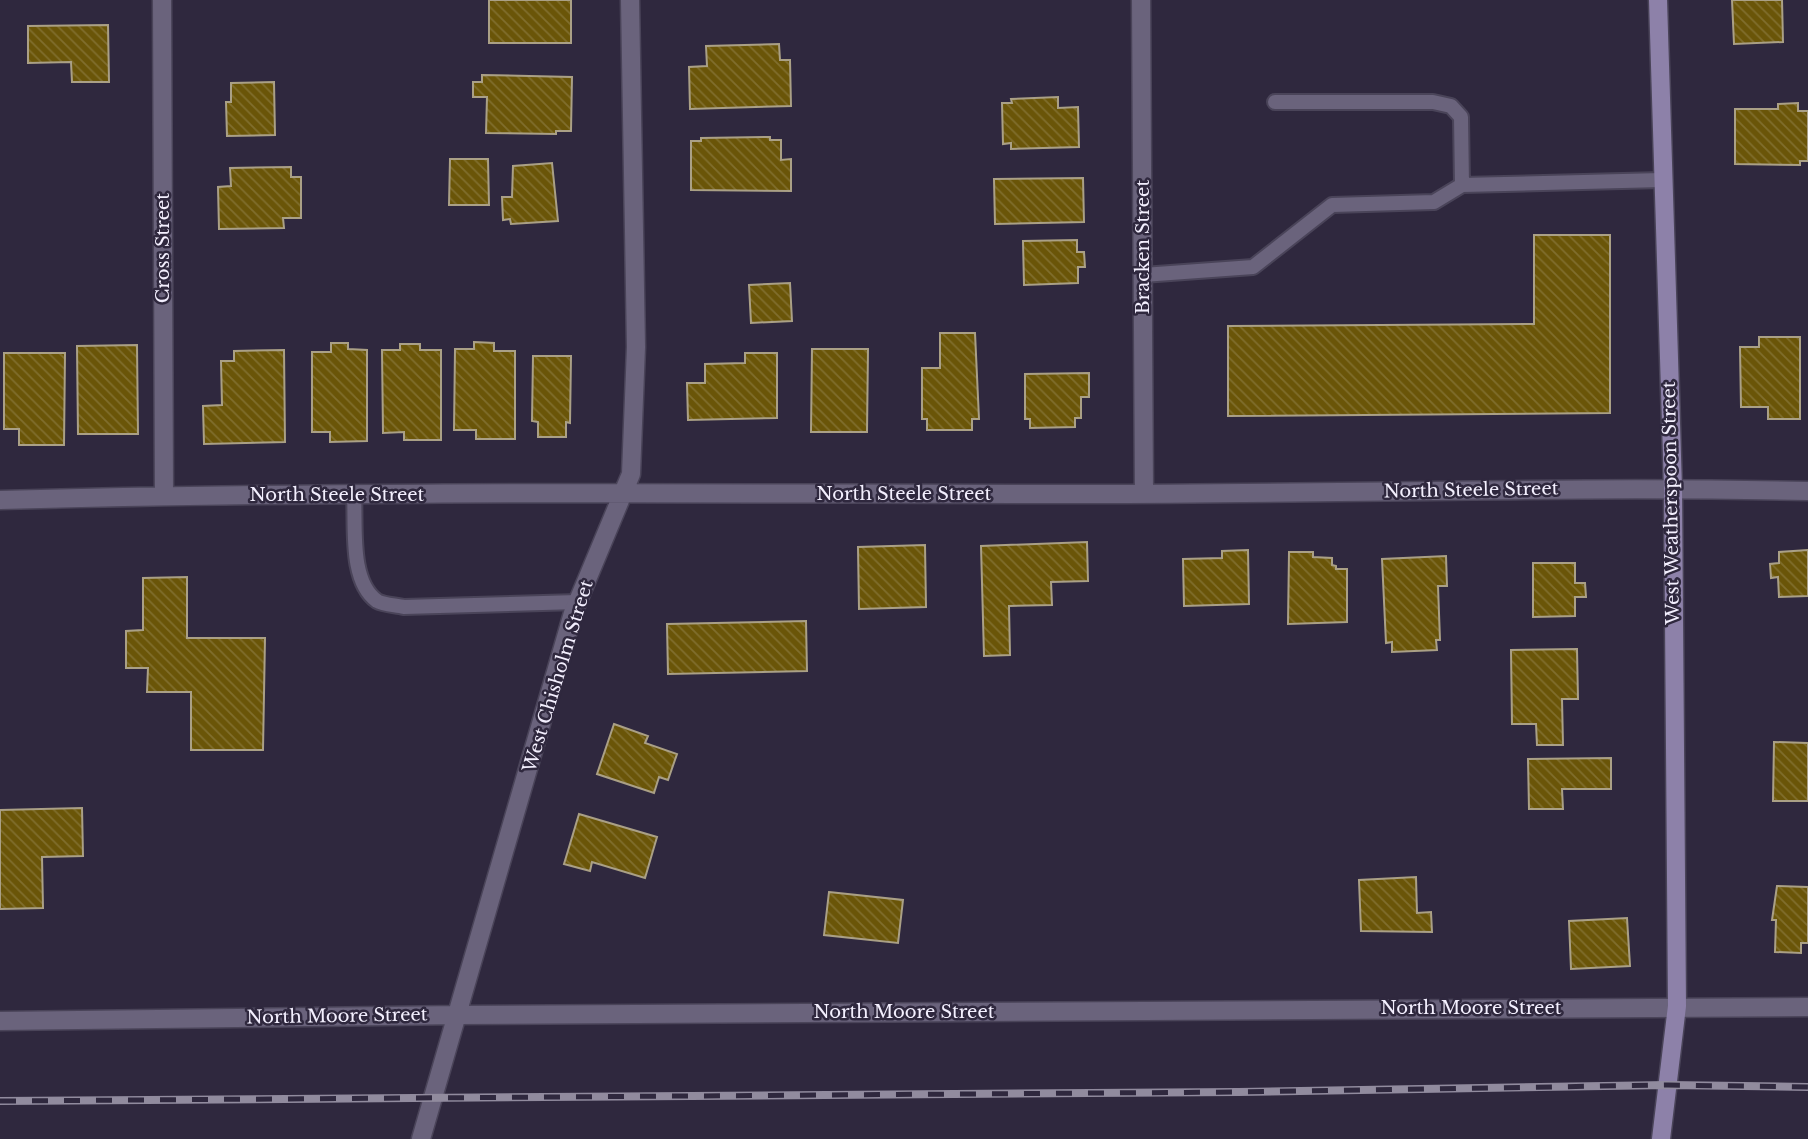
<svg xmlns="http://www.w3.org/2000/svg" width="1808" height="1139" viewBox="0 0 1808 1139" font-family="'Libre Baskerville',serif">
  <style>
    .building { fill: url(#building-back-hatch); stroke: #aaa086; stroke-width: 2 }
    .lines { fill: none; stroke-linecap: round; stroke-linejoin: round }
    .lane-casing { stroke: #4a4459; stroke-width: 18 }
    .street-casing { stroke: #4a4459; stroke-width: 21 }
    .secondary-casing { stroke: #4a4459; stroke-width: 21 }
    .lane { stroke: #6a637c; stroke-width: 14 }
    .street { stroke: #6a637c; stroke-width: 18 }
    .secondary { stroke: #8d81a9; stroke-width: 18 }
    .rail-casing { stroke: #918b9e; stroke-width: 8 }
    .rail { stroke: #2f283e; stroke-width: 5; stroke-dasharray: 16; stroke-linecap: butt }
    .labels { text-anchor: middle; stroke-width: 5; stroke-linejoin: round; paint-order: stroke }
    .street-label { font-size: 18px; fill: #f3effe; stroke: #2f283e }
  </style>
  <defs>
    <pattern id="building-back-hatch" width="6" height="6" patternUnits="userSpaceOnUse" patternTransform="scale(1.75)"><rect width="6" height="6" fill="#6a5508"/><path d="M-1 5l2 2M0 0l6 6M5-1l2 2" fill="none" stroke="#806e2d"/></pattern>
  </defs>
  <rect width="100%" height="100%" fill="#2f283e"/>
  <path class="building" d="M 489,0 L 571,0 L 571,43 L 489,43 Z
    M 1732,0 L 1782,0 L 1783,42 L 1734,44 Z
    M 108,25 L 109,82 L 72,82 L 71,62 L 28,63 L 28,26 Z
    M 779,44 L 780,60 L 790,60 L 791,106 L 690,109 L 689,67 L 707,66 L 706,46 Z
    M 482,75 L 572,77 L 571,131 L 556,131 L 556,134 L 486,133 L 487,97 L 473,97 L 473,82 L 482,82 Z
    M 274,82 L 275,135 L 227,136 L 226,102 L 231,102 L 231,83 Z
    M 1058,97 L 1058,108 L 1078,107 L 1079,147 L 1011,149 L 1011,143 L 1003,144 L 1002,103 L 1012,103 L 1011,99 Z
    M 1798,103 L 1798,111 L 1808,111 L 1808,161 L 1800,161 L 1800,165 L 1735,164 L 1735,109 L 1778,109 L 1778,104 Z
    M 770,137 L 770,140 L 781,140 L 781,160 L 791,159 L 791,191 L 691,190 L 691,141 L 701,141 L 701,138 Z
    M 450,159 L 488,159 L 489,205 L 449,205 Z
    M 552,163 L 558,221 L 511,224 L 510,219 L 503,220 L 502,197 L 512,197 L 513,166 Z
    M 291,167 L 291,177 L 301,177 L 301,218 L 283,218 L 284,228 L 219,229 L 218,187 L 231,186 L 230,168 Z
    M 1083,178 L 1084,222 L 995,224 L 994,179 Z
    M 1534,235 L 1610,235 L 1610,413 L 1228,416 L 1228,326 L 1534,324 Z
    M 1077,240 L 1077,252 L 1084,252 L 1085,267 L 1078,267 L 1078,283 L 1024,285 L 1023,241 Z
    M 790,283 L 792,321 L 751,323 L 749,285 Z
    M 940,333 L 975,333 L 979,419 L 972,419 L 972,430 L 927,430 L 927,419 L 922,419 L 922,368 L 940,368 Z
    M 1759,337 L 1800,337 L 1800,419 L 1768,419 L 1768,407 L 1741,407 L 1740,347 L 1759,347 Z
    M 474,342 L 494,343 L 494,351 L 515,351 L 515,439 L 476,439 L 476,430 L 454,430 L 455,349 L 474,349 Z
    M 331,343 L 348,343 L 348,349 L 367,350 L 367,441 L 330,442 L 330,432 L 312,432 L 312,352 L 331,352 Z
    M 400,344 L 420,344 L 420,350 L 441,350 L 441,440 L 404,440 L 404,432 L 383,433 L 382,350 L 400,350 Z
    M 137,345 L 138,434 L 78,434 L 77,346 Z
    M 812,349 L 868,349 L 867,432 L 811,432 Z
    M 284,350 L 285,442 L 204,444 L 203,406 L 222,405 L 221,361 L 234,361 L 234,351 Z
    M 4,353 L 65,353 L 64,445 L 19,445 L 19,429 L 4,429 Z
    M 745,353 L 777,353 L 777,418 L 688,420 L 687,383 L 705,383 L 705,364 L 745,363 Z
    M 533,356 L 571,356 L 570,423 L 566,422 L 566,437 L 538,437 L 538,422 L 532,421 Z
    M 1089,373 L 1089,397 L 1081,397 L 1081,418 L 1075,418 L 1075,427 L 1030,428 L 1030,419 L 1025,419 L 1025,374 Z
    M 1087,542 L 1088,581 L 1051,582 L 1052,605 L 1009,606 L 1010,655 L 984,656 L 981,546 Z
    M 925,545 L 926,607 L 859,609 L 858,547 Z
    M 1248,550 L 1249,604 L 1184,606 L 1183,559 L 1222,558 L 1222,551 Z
    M 1808,550 L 1808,596 L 1779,597 L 1778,577 L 1771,578 L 1770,564 L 1779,563 L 1779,552 Z
    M 1289,552 L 1313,552 L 1313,557 L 1332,558 L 1332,565 L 1336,566 L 1336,569 L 1347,569 L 1347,622 L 1288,624 Z
    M 1446,556 L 1447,586 L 1438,586 L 1440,640 L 1436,640 L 1437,650 L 1392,652 L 1392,642 L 1386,643 L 1382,559 Z
    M 1533,563 L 1575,563 L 1575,583 L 1585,583 L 1586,597 L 1575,597 L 1575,616 L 1533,617 Z
    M 187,577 L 187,638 L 265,638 L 263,750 L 191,750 L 191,692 L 147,692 L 148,668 L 126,668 L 126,631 L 143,630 L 143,578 Z
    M 806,621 L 807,671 L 668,674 L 667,624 Z
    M 1577,649 L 1578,699 L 1562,699 L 1563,745 L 1537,745 L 1536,724 L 1512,724 L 1511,650 Z
    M 614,724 L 648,736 L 645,743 L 677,754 L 668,780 L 659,777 L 654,793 L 597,774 Z
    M 1774,742 L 1808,743 L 1808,801 L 1773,801 Z
    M 1611,758 L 1611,789 L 1562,789 L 1563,809 L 1529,809 L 1528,759 Z
    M 82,808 L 83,856 L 42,857 L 43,908 L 0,909 L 0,810 Z
    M 579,814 L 657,837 L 645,878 L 592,862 L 590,871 L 564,864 Z
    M 1416,877 L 1417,913 L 1431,912 L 1432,932 L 1361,931 L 1359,880 Z
    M 1777,886 L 1808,887 L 1808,943 L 1801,943 L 1801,953 L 1775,952 L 1776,920 L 1772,920 Z
    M 829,892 L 903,900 L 898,943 L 824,935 Z
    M 1627,918 L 1630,966 L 1571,969 L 1569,921 Z"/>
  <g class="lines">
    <defs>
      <path id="lane" d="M 1462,185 L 1662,180
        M 1143,275 L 1253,267 L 1332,205 L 1434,202 L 1462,185 L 1461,117 L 1451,106 L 1433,102 L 1275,102
        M 354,495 C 356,526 349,581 377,601 C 384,605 396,605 404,607 L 578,602"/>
      <path id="street" d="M 162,0 L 164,496
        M 1141,0 L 1144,494
        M 0,500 C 363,490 727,494 1090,494 C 1330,494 1569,486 1808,491
        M 0,1021 L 457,1015 L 1808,1007
        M 421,1139 L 573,613 L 631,474 L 636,347 L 630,0"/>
      <path id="secondary" d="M 1658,0 L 1673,488 L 1677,1006 L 1661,1139"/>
    </defs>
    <use href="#lane" class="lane-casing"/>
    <use href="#street" class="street-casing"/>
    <use href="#secondary" class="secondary-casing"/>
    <use href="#lane" class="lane"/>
    <use href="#street" class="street"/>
    <use href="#secondary" class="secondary"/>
    <defs>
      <path id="rail" d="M 0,1101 L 1238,1092 L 1668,1085 L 1808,1087"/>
    </defs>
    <use href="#rail" class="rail-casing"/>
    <use href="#rail" class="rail"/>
  </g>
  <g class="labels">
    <g class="street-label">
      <text transform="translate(1143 247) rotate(-90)" y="6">Bracken Street</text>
      <text transform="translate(163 248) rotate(-90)" y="6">Cross Street</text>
      <text transform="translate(1471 490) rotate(-1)" y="6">North Steele Street</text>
      <text x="904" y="500">North Steele Street</text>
      <text x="337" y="501">North Steele Street</text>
      <text transform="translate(1671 503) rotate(-91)" y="6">West Weatherspoon Street</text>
      <text transform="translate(558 676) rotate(-73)" y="6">West Chisholm Street</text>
      <text x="1471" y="1014">North Moore Street</text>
      <text x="904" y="1018">North Moore Street</text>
      <text transform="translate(337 1016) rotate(-1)" y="6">North Moore Street</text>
    </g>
  </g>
</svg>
